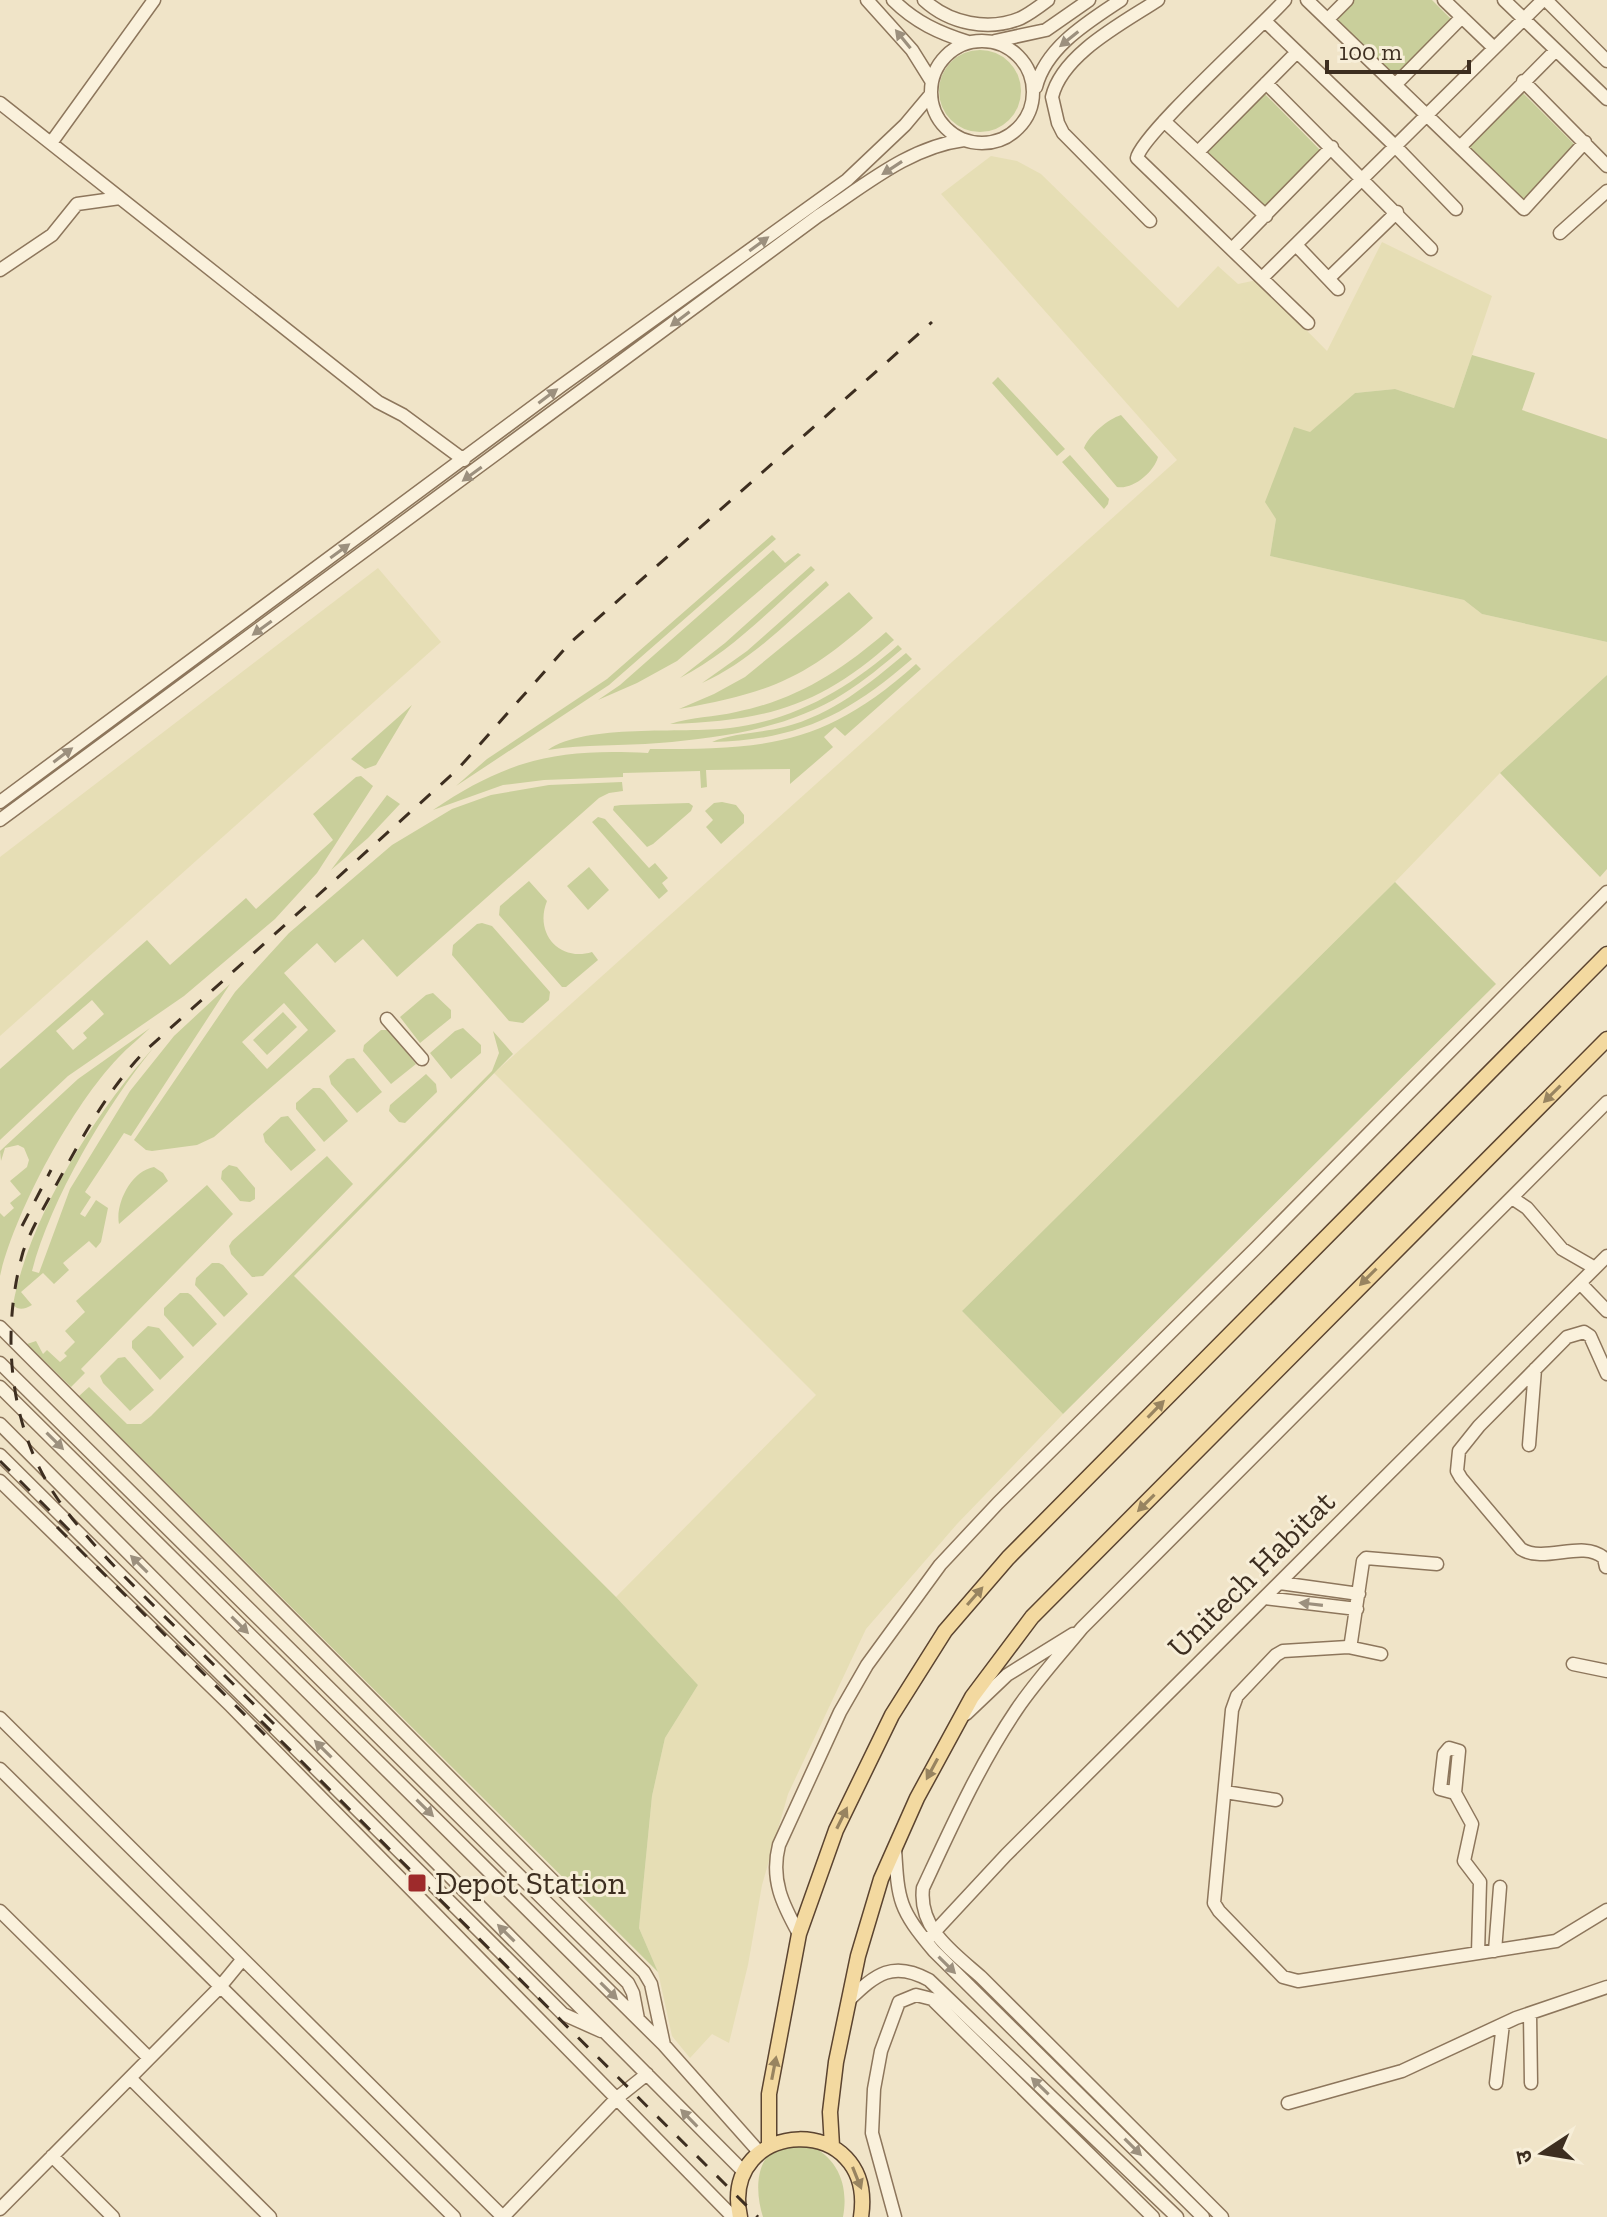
<svg xmlns="http://www.w3.org/2000/svg" width="1607" height="2217" viewBox="0 0 1607 2217" font-family="'Zilla Slab','Noto Sans Devanagari',serif">
  <style>
    .farmland { fill: #e6deb5 }
    .green { fill: #c9cf9b; fill-rule: evenodd }
    .lines { fill: none; stroke-linecap: round; stroke-linejoin: round }
    .minor-casing { stroke: #8d765c; stroke-width: 15 }
    .major-casing { stroke: #5b4430; stroke-width: 17 }
    .minor { stroke: #faf1dc; stroke-width: 12 }
    .major { stroke: #f3d9a0; stroke-width: 14 }
    .rail { stroke: #3d2e20; stroke-width: 3; stroke-dasharray: 14 14; stroke-linecap: butt }
    .oneway { fill: #9c907e }
    .oneway2 { fill: #988460 }
    .poi-dot { fill: #9e2a2b; stroke: #f7eed8; stroke-width: 3 }
    .labels { text-anchor: middle; stroke-width: 6; stroke-linejoin: round; paint-order: stroke }
    .street-label { font-size: 32px; fill: #3d2e20; stroke: #f7eed8 }
    .poi-label { font-size: 32px; fill: #3d2e20; stroke: #f7eed8; text-anchor: start }
  </style>
  <rect width="100%" height="100%" fill="#f0e4c8"/>
  <path class="farmland" d="M 991,156 L 1017,161 L 1041,174 L 1178,308 L 1218,266 L 1238,284 L 1257,280 L 1327,351 L 1382,242 L 1492,296 L 1454,408 L 1395,389 L 1355,393 L 1310,433 L 1276,519 L 1270,556 L 1464,600 L 1482,614 L 1607,642 L 1607,675 L 1500,773 L 1395,882 L 962,1311 L 1063,1414 L 957,1524 L 866,1629 L 788,1794 L 762,1885 L 748,1965 L 729,2043 L 712,2034 L 690,2058 L 672,2036 L 658,1972 L 639,1928 L 652,1796 L 665,1738 L 698,1685 L 616,1597 L 816,1395 L 494,1073 L 1177,460 L 941,194 Z
    M 378,568 L 441,642 L 0,1036 L 0,857 Z"/>
  <path class="green" d="M 1354,0 L 1432,0 L 1451,19 L 1395,75 L 1335,19 Z
    M939 91a41 41 0 1 1 82 0a41 41 0 1 1-82 0Z
    M 1263,92 L 1322,152 L 1265,207 L 1205,151 Z
    M 1523,93 L 1576,146 L 1521,203 L 1468,147 Z
    M 1472,355 L 1535,373 L 1522,410 L 1607,439 L 1607,642 L 1482,614 L 1464,600 L 1270,556 L 1276,519 L 1265,502 L 1294,427 L 1310,432 L 1355,393 L 1395,389 L 1454,408 Z
    M 998,377 L 1065,449 L 1057,456 L 992,383 Z
    M 1121,415 L 1158,457 C 1154,472 1133,490 1117,487 L 1084,448 C 1089,435 1108,419 1121,415 Z
    M 1070,455 L 1109,499 L 1108,504 L 1104,509 L 1062,462 Z
    M 772,535 L 776,539 L 609,685 L 456,786 L 487,759 L 607,679 Z
    M 773,550 L 785,563 L 798,553 L 801,555 L 677,661 L 637,683 L 598,700 L 620,685 Z
    M 811,566 L 815,570 C 772,608 731,652 680,678 L 725,643 Z
    M 826,581 L 829,585 C 789,621 751,661 702,683 L 747,651 Z
    M 849,592 L 873,618 C 805,679 769,693 679,709 L 714,694 L 745,677 Z
    M 886,632 L 894,640 C 821,706 767,721 670,724 C 690,717 715,717 736,712 C 796,700 841,671 886,632 Z
    M 898,645 L 902,649 C 883,665 864,681 843,694 C 790,728 721,738 659,743 C 622,746 585,744 548,750 C 586,723 682,734 730,728 C 796,720 849,688 898,645 Z
    M 906,653 L 912,659 C 847,715 799,740 712,742 C 732,733 762,733 784,727 C 832,715 869,684 906,653 Z
    M 916,664 L 921,669 L 845,736 L 835,727 L 824,737 L 833,747 L 790,784 L 790,769 L 706,770 L 707,787 L 701,788 L 700,771 L 623,773 L 623,777 L 544,780 L 503,785 L 433,810 C 508,759 559,748 648,753 L 650,749 C 768,749 824,746 916,664 Z
    M 1607,675 L 1607,869 L 1600,877 L 1500,773 Z
    M 412,705 L 376,765 L 365,769 L 351,759 Z
    M 361,776 L 373,786 L 317,873 L 275,919 L 184,996 L 68,1076 L 0,1140 L 0,1069 L 147,940 L 170,965 L 246,898 L 256,909 L 333,840 L 313,814 L 356,777 ZM 92,1000 L 104,1014 L 83,1033 L 87,1038 L 73,1050 L 56,1031 Z
    M 622,782 L 623,791 L 609,793 L 599,798 L 397,977 L 363,939 L 335,963 L 317,943 L 284,973 L 336,1031 L 214,1137 L 197,1145 L 152,1151 L 146,1150 L 134,1140 L 235,992 L 289,933 L 392,845 L 452,809 L 491,795 L 549,785 ZM 284,1003 L 308,1030 L 267,1069 L 242,1042 Z
    M 387,795 L 400,804 L 368,838 L 331,870 Z
    M 722,802 L 736,805 L 744,815 L 744,823 L 721,844 L 706,827 L 713,820 L 705,811 L 714,803 Z
    M 689,803 L 693,806 L 691,811 L 653,844 L 647,847 L 613,810 L 614,806 L 621,805 Z
    M 598,817 L 605,819 L 649,868 L 655,863 L 668,878 L 662,883 L 668,891 L 659,899 L 592,822 Z
    M 589,867 L 609,890 L 588,910 L 567,886 Z
    M 529,881 L 547,901 C 534,933 559,962 592,952 L 598,960 L 566,987 L 562,987 L 499,915 L 500,906 Z
    M 1395,882 L 1496,984 L 1063,1414 L 962,1311 Z
    M 482,923 L 492,926 L 550,992 L 549,1000 L 523,1023 L 509,1021 L 452,955 L 453,945 L 477,924 Z
    M 230,984 L 131,1136 L 124,1133 L 85,1192 L 91,1197 L 80,1214 L 85,1217 L 96,1200 L 108,1208 L 101,1242 L 96,1248 L 89,1241 L 63,1263 L 69,1270 L 54,1284 L 43,1273 L 21,1292 L 32,1305 C 25,1309 19,1311 13,1305 C 29,1217 95,1113 154,1047 C 106,1106 51,1198 32,1271 L 39,1273 L 70,1189 L 130,1091 L 174,1036 Z
    M 433,993 L 451,1010 L 451,1018 L 420,1043 L 400,1017 L 426,995 Z
    M 283,1012 L 297,1027 L 267,1055 L 253,1040 Z
    M 150,1028 C 140,1038 128,1047 118,1058 C 72,1106 15,1211 0,1276 L 0,1213 L 4,1217 L 14,1208 L 10,1203 L 21,1194 L 10,1181 L 27,1167 L 29,1160 L 24,1148 L 18,1145 L 5,1148 L 1,1161 L 0,1151 L 78,1079 Z
    M 463,1028 L 481,1045 L 481,1053 L 451,1079 L 430,1053 L 455,1031 Z
    M 381,1030 L 388,1030 L 391,1033 L 416,1064 L 391,1084 L 363,1051 L 364,1045 Z
    M 493,1031 L 513,1054 L 294,1276 L 616,1597 L 698,1685 L 665,1738 L 652,1796 L 639,1928 L 658,1972 L 79,1396 L 89,1387 L 127,1424 L 141,1424 L 151,1416 L 492,1071 L 499,1053 Z
    M 354,1058 L 382,1092 L 357,1113 L 331,1084 L 329,1076 L 347,1059 Z
    M 426,1074 L 436,1084 L 437,1092 L 405,1123 L 399,1122 L 389,1111 L 390,1105 Z
    M 313,1088 L 320,1088 L 324,1091 L 348,1121 L 324,1142 L 296,1109 L 296,1103 Z
    M 288,1116 L 316,1150 L 291,1171 L 265,1142 L 263,1134 L 281,1117 Z
    M 327,1156 L 353,1184 L 263,1276 L 252,1277 L 231,1254 L 229,1246 L 232,1241 Z
    M 229,1165 L 237,1167 L 255,1188 L 255,1199 L 250,1202 L 240,1201 L 221,1179 L 222,1171 Z
    M 154,1167 L 163,1173 L 168,1181 L 119,1224 C 115,1204 131,1171 154,1167 Z
    M 207,1185 L 233,1214 L 81,1369 L 85,1373 L 71,1387 L 27,1344 L 36,1341 L 43,1354 L 47,1350 L 60,1362 L 67,1356 L 64,1353 L 75,1342 L 65,1331 L 85,1312 L 76,1301 Z
    M 212,1263 L 219,1263 L 223,1265 L 248,1294 L 224,1317 L 195,1285 L 196,1278 Z
    M 180,1293 L 188,1293 L 191,1295 L 217,1324 L 193,1347 L 164,1315 L 164,1308 Z
    M 148,1326 L 159,1328 L 184,1357 L 160,1380 L 132,1348 L 132,1341 Z
    M 125,1357 L 154,1390 L 130,1411 L 103,1383 L 100,1376 L 118,1358 Z
    M 808,2144 C 838,2158 849,2185 843,2217 L 763,2217 C 756,2196 754,2162 776,2149 C 784,2144 799,2145 808,2144 Z"/>
  <g class="lines">
    <defs>
      <path id="minor" d="M 867,0 L 912,50 L 932,82
        M 893,0 C 915,22 939,33 968,42
        M 924,0 C 949,23 988,32 1021,18 C 1031,13 1040,6 1048,0
        M 1285,0 C 1261,27 1141,135 1137,158 L 1308,323
        M 1307,0 L 1524,209 L 1585,142
        M 1444,0 L 1493,47
        M 1504,0 L 1607,99
        M 1546,0 L 1607,61
        M 1328,19 L 1347,0
        M 1266,22 L 1395,146 L 1456,209
        M931 92a51 51 0 1 1 102 0a51 51 0 1 1-102 0Z
        M 995,41 L 1046,30 L 1089,0
        M 1523,81 L 1607,166
        M 1266,83 L 1431,249
        M 1396,84 L 1462,17
        M 1036,87 C 1046,47 1088,22 1121,0
        M 0,103 L 378,402 L 403,415 L 464,460
        M 1164,121 L 1266,216
        M 51,143 L 154,0
        M 1460,147 L 1556,50
        M 1198,152 L 1297,52
        M 1150,221 L 1063,133 L 1058,123 L 1052,97 C 1062,54 1123,23 1158,0
        M 1560,233 L 1607,191
        M 1296,245 L 1338,289
        M 1233,248 L 1332,147
        M 0,270 L 52,235 L 77,204 L 120,198
        M 1262,278 L 1543,0
        M 1329,278 L 1397,212
        M 0,802 L 561,386 L 847,180 L 905,125 L 931,94
        M 0,820 L 818,216 C 864,186 909,147 964,140
        M 387,1019 L 422,1059
        M 1512,1198 L 1527,1208 L 1562,1249 L 1595,1268
        M 1580,1283 L 1607,1311
        M 0,1327 L 644,1972 L 651,1984 L 664,2045
        M 0,1363 L 628,1983 L 633,1993 L 638,2019
        M 0,1387 L 664,2045 L 760,2153
        M 0,1424 L 744,2172
        M 1529,1445 L 1535,1369
        M 0,1455 L 563,2014 L 601,2031
        M 0,1481 L 230,1705 L 733,2217
        M 1437,1564 L 1366,1558 L 1363,1561 L 1351,1642 L 1348,1647 L 1283,1651 L 1276,1655 L 1237,1696 L 1232,1710 L 1214,1903 L 1219,1911 L 1283,1977 L 1298,1981 L 1556,1941 L 1607,1910
        M 1606,1567 L 1604,1558 C 1582,1539 1545,1564 1521,1549 L 1461,1478 L 1457,1471 L 1459,1451 L 1479,1426 L 1567,1337 L 1584,1332 L 1590,1336 L 1607,1374
        M 1280,1583 L 1359,1594
        M 1265,1598 L 1357,1609
        M 1348,1647 L 1381,1654
        M 1573,1664 L 1607,1671
        M 966,1714 L 1007,1675 L 1073,1634
        M 0,1718 L 503,2217
        M 0,1769 L 454,2217
        M 1225,1792 L 1276,1800
        M 1455,1793 L 1440,1789 L 1444,1754 L 1449,1748 L 1459,1751 L 1455,1793 L 1472,1824 L 1464,1861 L 1480,1882 L 1478,1953
        M 895,1848 C 898,1902 899,1909 934,1951 L 1203,2217
        M 0,1911 L 149,2058
        M 799,1934 C 783,1905 770,1880 779,1845 L 840,1712 L 867,1665 L 940,1565 L 998,1503 L 1256,1248 L 1607,892
        M 926,1941 L 1006,1855 L 1607,1256
        M 1495,1951 L 1500,1887
        M 849,2000 C 876,1974 893,1960 929,1980 L 1177,2217
        M 1530,2014 L 1531,2083
        M 130,2078 L 270,2217
        M 1496,2083 L 1503,2024
        M 1288,2103 L 1402,2071 L 1516,2018 L 1607,1987
        M 52,2156 L 113,2217
        M 0,2209 L 219,1988 L 242,1960
        M 503,2217 L 617,2098 L 647,2074
        M 895,2217 L 872,2133 L 874,2089 L 881,2051 L 899,2002 L 916,1995 L 932,1999 L 1153,2217
        M 1222,2217 L 981,1977 C 954,1953 918,1929 923,1888 C 951,1828 979,1765 1017,1709 C 1036,1681 1060,1655 1082,1628 L 1607,1102"/>
      <path id="major" d="M 769,2145 L 769,2094 L 799,1934 L 836,1830 L 892,1715 L 945,1631 L 1008,1558 L 1607,954
        M 832,2146 L 830,2112 L 836,2062 L 858,1956 L 881,1879 L 917,1798 L 972,1697 L 1032,1617 L 1607,1039
        M 740,2217 C 719,2117 877,2110 861,2217"/>
    </defs>
    <use href="#minor" class="minor-casing"/>
    <use href="#major" class="major-casing"/>
    <use href="#minor" class="minor"/>
    <use href="#major" class="major"/>
    <path class="rail" d="M 22,1226 L 51,1170
      M 0,1461 L 71,1532
      M 57,1527 L 266,1736
      M 261,1721 L 758,2217
      M 274,1724 C 236,1687 199,1650 161,1613 C 125,1577 89,1543 59,1501 C 9,1430 0,1335 23,1252 C 31,1229 44,1208 55,1187 C 82,1138 106,1092 145,1051 L 457,770 L 570,643 L 932,322"/>
  </g>
  <defs><path id="oneway-solid" d="M-6-.8H1V-3.2L6.5 0L1 3.2V.8H-6Z" transform="scale(2)"/></defs>
  <g class="oneway">
    <use href="#oneway-solid" transform="translate(903 39) rotate(-129)"/>
    <use href="#oneway-solid" transform="translate(1069 39) rotate(141)"/>
    <use href="#oneway-solid" transform="translate(892 168) rotate(147)"/>
    <use href="#oneway-solid" transform="translate(759 244) rotate(-36)"/>
    <use href="#oneway-solid" transform="translate(680 319) rotate(143)"/>
    <use href="#oneway-solid" transform="translate(548 396) rotate(-37)"/>
    <use href="#oneway-solid" transform="translate(472 474) rotate(144)"/>
    <use href="#oneway-solid" transform="translate(340 551) rotate(-36)"/>
    <use href="#oneway-solid" transform="translate(262 628) rotate(144)"/>
    <use href="#oneway-solid" transform="translate(63 755) rotate(-37)"/>
    <use href="#oneway-solid" transform="translate(55 1441) rotate(45)"/>
    <use href="#oneway-solid" transform="translate(139 1564) rotate(-135)"/>
    <use href="#oneway-solid" transform="translate(1311 1604) rotate(-173)"/>
    <use href="#oneway-solid" transform="translate(240 1625) rotate(45)"/>
    <use href="#oneway-solid" transform="translate(323 1749) rotate(-135)"/>
    <use href="#oneway-solid" transform="translate(425 1808) rotate(45)"/>
    <use href="#oneway-solid" transform="translate(506 1933) rotate(-135)"/>
    <use href="#oneway-solid" transform="translate(947 1965) rotate(45)"/>
    <use href="#oneway-solid" transform="translate(609 1991) rotate(45)"/>
    <use href="#oneway-solid" transform="translate(1040 2086) rotate(-136)"/>
    <use href="#oneway-solid" transform="translate(689 2118) rotate(-134)"/>
    <use href="#oneway-solid" transform="translate(1133 2147) rotate(45)"/>
  </g>
  <g class="oneway2">
    <use href="#oneway-solid" transform="translate(1552 1094) rotate(135)"/>
    <use href="#oneway-solid" transform="translate(1368 1277) rotate(135)"/>
    <use href="#oneway-solid" transform="translate(1156 1409) rotate(-46)"/>
    <use href="#oneway-solid" transform="translate(1146 1503) rotate(135)"/>
    <use href="#oneway-solid" transform="translate(975 1596) rotate(-49)"/>
    <use href="#oneway-solid" transform="translate(932 1769) rotate(118)"/>
    <use href="#oneway-solid" transform="translate(842 1818) rotate(-64)"/>
    <use href="#oneway-solid" transform="translate(774 2068) rotate(-79)"/>
    <use href="#oneway-solid" transform="translate(857 2178) rotate(68)"/>
  </g>
  <rect class="poi-dot" x="407" y="1873" width="20" height="20" rx="4"/>
  <g class="labels">
    <g class="street-label">
      <text transform="translate(1251 1574) rotate(-45)" y="11">Unitech Habitat</text>
    </g>
    <g class="poi-label">
      <text x="435" y="1894">Depot Station</text>
    </g>
  </g>
  <g transform="translate(1543 2153) rotate(258)" stroke="#f7eed8" stroke-width="6" paint-order="stroke">
  <path d="M0-6L14 30L0 20L-14 30Z" fill="#3d2e20"/>
  <text y="-12" font-size="22" font-weight="bold" text-anchor="middle" fill="#3d2e20">उ</text>
  </g>
  <path d="M1327 60v12h142v-12" fill="none" stroke="#3d2e20" stroke-width="4"/>
  <text x="1339" y="60" font-size="24" fill="#3d2e20" stroke="#f7eed8" stroke-width="6" paint-order="stroke">100 m</text>
</svg>
